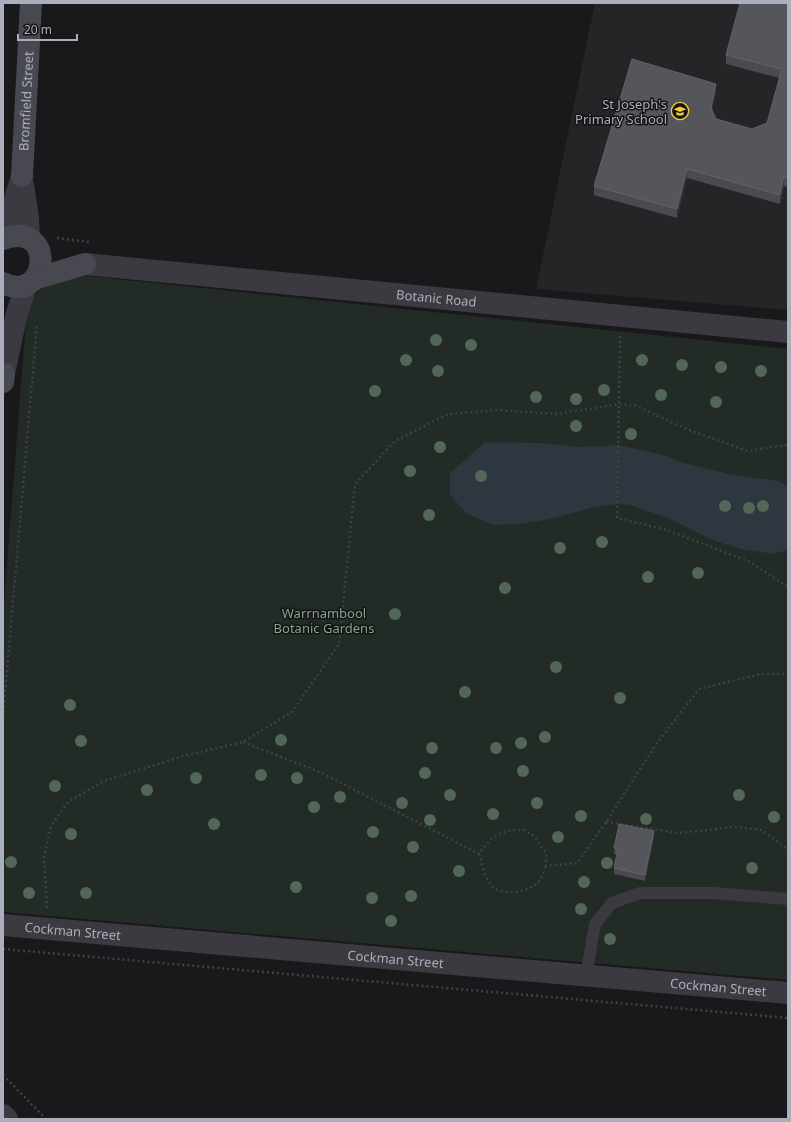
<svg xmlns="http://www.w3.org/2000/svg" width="791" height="1122" viewBox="0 0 791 1122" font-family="'Noto Sans',sans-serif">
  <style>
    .built { fill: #252528 }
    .green { fill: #222b25 }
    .water { fill: #2e363f }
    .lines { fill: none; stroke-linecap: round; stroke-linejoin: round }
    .path { stroke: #404147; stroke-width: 2.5; stroke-dasharray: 2 3; stroke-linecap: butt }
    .lane { stroke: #3a3a40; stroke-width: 12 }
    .street { stroke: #3a3a40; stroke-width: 22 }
    .secondary { stroke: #484950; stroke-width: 22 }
    .tree { fill: #536758 }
    .wall { fill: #4a4a50 }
    .shaded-wall { fill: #323236 }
    .building { fill: #55555c; stroke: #62636a }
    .labels { text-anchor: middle; stroke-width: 3; stroke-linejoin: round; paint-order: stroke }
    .street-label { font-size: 13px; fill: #abaebb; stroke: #141416 }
    .poi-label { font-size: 13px; fill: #abaebb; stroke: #141416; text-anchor: end }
    .park-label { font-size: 13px; fill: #82a689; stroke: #141416 }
  </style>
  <rect width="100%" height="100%" fill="#19191b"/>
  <path class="built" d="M 595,3 L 788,3 L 788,310 L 536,289 Z"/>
  <path class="green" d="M 87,276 L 788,349 L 788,980 L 3,912 L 3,614 L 27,309 C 30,304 32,299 35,295 C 47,282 70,277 87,276 Z"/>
  <path class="water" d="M 485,442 L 540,443 L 580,447 L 619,445 L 663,455 L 680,462 L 729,474 L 779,481 L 788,487 L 788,550 L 773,554 L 741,549 L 715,541 L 670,519 L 630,505 L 618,504 L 594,507 L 555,518 L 521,524 L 492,525 L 466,513 L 450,495 L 450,473 Z"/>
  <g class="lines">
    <path class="path" d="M 57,238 L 89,242
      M 620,336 L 617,518 L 667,530 L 750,562 L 788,587
      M 3,717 L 37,325
      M 243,742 L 320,772 L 479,854 L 491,839 L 501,833 L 511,830 L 524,830 L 534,836 L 546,853 L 546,866 L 577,863 L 606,822 L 657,743 L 699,689 L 761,674 L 788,674
      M 606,822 L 678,833 L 735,827 L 762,830 L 788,850
      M 479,854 C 482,864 484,877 492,886 C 502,897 531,892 540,880 C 543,876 544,870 546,866
      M 47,908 L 44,858 L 51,826 L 68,802 L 104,781 L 183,756 L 243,742 L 292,712 L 339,644 L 355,484 L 395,441 L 448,414 L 497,410 L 557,414 L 619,404 L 636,406 L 689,430 L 747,451 L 788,445
      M 3,949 L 788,1018
      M 3,1075 L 46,1119"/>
    <path class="lane" d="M 586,976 L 595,924 L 612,903 L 640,893 L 714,893 L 788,899"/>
    <g class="street">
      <path d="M 23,185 L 28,218 L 29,239"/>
      <path d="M 3,239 L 22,176"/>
      <path id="s1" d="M 85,264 L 788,332"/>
      <path d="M 4,374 L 16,317 L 26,285"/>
      <path id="s2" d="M 3,925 L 788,993"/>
      <path d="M 3,1115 L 7,1119"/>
    </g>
    <g class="secondary">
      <path id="s3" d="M 22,176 L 31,3"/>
      <path d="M 3,239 C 57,219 49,306 3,283"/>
      <path d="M 34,279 L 85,264"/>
      <path d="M 3,382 L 4,374"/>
    </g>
  </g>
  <g class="tree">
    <circle cx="436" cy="340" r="6"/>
    <circle cx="471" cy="345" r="6"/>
    <circle cx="406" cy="360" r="6"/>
    <circle cx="642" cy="360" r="6"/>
    <circle cx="682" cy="365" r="6"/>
    <circle cx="721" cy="367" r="6"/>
    <circle cx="438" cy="371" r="6"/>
    <circle cx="761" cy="371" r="6"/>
    <circle cx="604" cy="390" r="6"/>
    <circle cx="375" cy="391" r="6"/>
    <circle cx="661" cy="395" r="6"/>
    <circle cx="536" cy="397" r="6"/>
    <circle cx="576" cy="399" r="6"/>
    <circle cx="716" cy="402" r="6"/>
    <circle cx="576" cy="426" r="6"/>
    <circle cx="631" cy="434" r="6"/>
    <circle cx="440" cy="447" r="6"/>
    <circle cx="410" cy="471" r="6"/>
    <circle cx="481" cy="476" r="6"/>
    <circle cx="725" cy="506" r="6"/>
    <circle cx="763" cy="506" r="6"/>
    <circle cx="749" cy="508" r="6"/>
    <circle cx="429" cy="515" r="6"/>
    <circle cx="602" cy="542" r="6"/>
    <circle cx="560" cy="548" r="6"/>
    <circle cx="698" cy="573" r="6"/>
    <circle cx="648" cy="577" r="6"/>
    <circle cx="505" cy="588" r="6"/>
    <circle cx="395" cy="614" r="6"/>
    <circle cx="556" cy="667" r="6"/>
    <circle cx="465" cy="692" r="6"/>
    <circle cx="620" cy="698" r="6"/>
    <circle cx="70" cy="705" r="6"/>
    <circle cx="545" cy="737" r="6"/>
    <circle cx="281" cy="740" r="6"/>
    <circle cx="81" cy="741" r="6"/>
    <circle cx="521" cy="743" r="6"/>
    <circle cx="432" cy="748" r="6"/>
    <circle cx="496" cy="748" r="6"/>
    <circle cx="523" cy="771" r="6"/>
    <circle cx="425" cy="773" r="6"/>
    <circle cx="261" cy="775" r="6"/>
    <circle cx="196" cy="778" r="6"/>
    <circle cx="297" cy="778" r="6"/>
    <circle cx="55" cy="786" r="6"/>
    <circle cx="147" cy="790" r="6"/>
    <circle cx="450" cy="795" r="6"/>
    <circle cx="739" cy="795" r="6"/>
    <circle cx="340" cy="797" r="6"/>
    <circle cx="402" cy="803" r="6"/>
    <circle cx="537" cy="803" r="6"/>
    <circle cx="314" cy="807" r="6"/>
    <circle cx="493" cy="814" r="6"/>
    <circle cx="581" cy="816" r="6"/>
    <circle cx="774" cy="817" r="6"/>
    <circle cx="646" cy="819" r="6"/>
    <circle cx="430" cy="820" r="6"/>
    <circle cx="214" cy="824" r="6"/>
    <circle cx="373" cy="832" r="6"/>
    <circle cx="71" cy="834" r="6"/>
    <circle cx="558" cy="837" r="6"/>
    <circle cx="413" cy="847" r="6"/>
    <circle cx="11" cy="862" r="6"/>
    <circle cx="607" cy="863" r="6"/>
    <circle cx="752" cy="868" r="6"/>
    <circle cx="459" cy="871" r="6"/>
    <circle cx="584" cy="882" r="6"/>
    <circle cx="296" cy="887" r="6"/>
    <circle cx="29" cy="893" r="6"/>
    <circle cx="86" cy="893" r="6"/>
    <circle cx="411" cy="896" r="6"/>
    <circle cx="372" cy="898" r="6"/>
    <circle cx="581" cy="909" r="6"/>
    <circle cx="391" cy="921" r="6"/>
    <circle cx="610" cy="939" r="6"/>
  </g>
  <path class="wall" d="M 788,3 L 788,187 L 784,186 L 780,204 L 687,178 L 677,218 L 594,195 L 594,186 L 716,93 L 712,111 L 716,119 L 752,129 L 767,123 L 779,78 L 726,64 L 726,55 Z
    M 654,837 L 645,881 L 614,874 L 614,868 L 617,855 L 614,854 L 614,848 Z"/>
  <path class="shaded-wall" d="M 716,84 L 716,93 L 711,117 L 711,108 Z
    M 687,169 L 687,178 L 677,218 L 677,209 Z
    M 784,176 L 784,186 L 780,204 L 780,195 Z
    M 654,831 L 654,837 L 645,881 L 645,875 Z"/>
  <path class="building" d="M 740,3 L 788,3 L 788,178 L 784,176 L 780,195 L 687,169 L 677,209 L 594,186 L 632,59 L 716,84 L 711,108 L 716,119 L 752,129 L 767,123 L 782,69 L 726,55 Z
    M 619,824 L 654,831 L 645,875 L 614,868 L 618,849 L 614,848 Z"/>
  <defs>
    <symbol id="school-ring" viewBox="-11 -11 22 22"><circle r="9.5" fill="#141416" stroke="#f4cd38" stroke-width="1.5"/><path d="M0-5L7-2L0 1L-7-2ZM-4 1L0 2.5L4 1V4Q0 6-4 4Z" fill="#f4cd38"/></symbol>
  </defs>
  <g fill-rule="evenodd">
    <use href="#school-ring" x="670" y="101" width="20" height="20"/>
  </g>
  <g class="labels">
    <g class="street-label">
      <text dy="5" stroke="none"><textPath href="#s3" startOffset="75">Bromfield Street</textPath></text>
      <text dy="5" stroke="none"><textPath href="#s1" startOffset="353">Botanic Road</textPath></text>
      <text dy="5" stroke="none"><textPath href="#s2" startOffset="70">Cockman Street</textPath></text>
      <text dy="5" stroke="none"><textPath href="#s2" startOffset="394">Cockman Street</textPath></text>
      <text dy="5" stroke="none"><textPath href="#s2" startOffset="718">Cockman Street</textPath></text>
    </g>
    <g class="poi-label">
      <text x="667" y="109">St Joseph's<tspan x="667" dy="15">Primary School</tspan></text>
    </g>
    <g class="park-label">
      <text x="324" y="618">Warrnambool<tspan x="324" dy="15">Botanic Gardens</tspan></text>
    </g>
  </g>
  <rect width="791" height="1122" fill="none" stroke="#abaebb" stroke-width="8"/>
  <path d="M18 34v6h59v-6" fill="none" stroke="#abaebb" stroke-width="2"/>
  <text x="24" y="34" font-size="12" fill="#abaebb" stroke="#141416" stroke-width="3" paint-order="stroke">20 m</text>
</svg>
